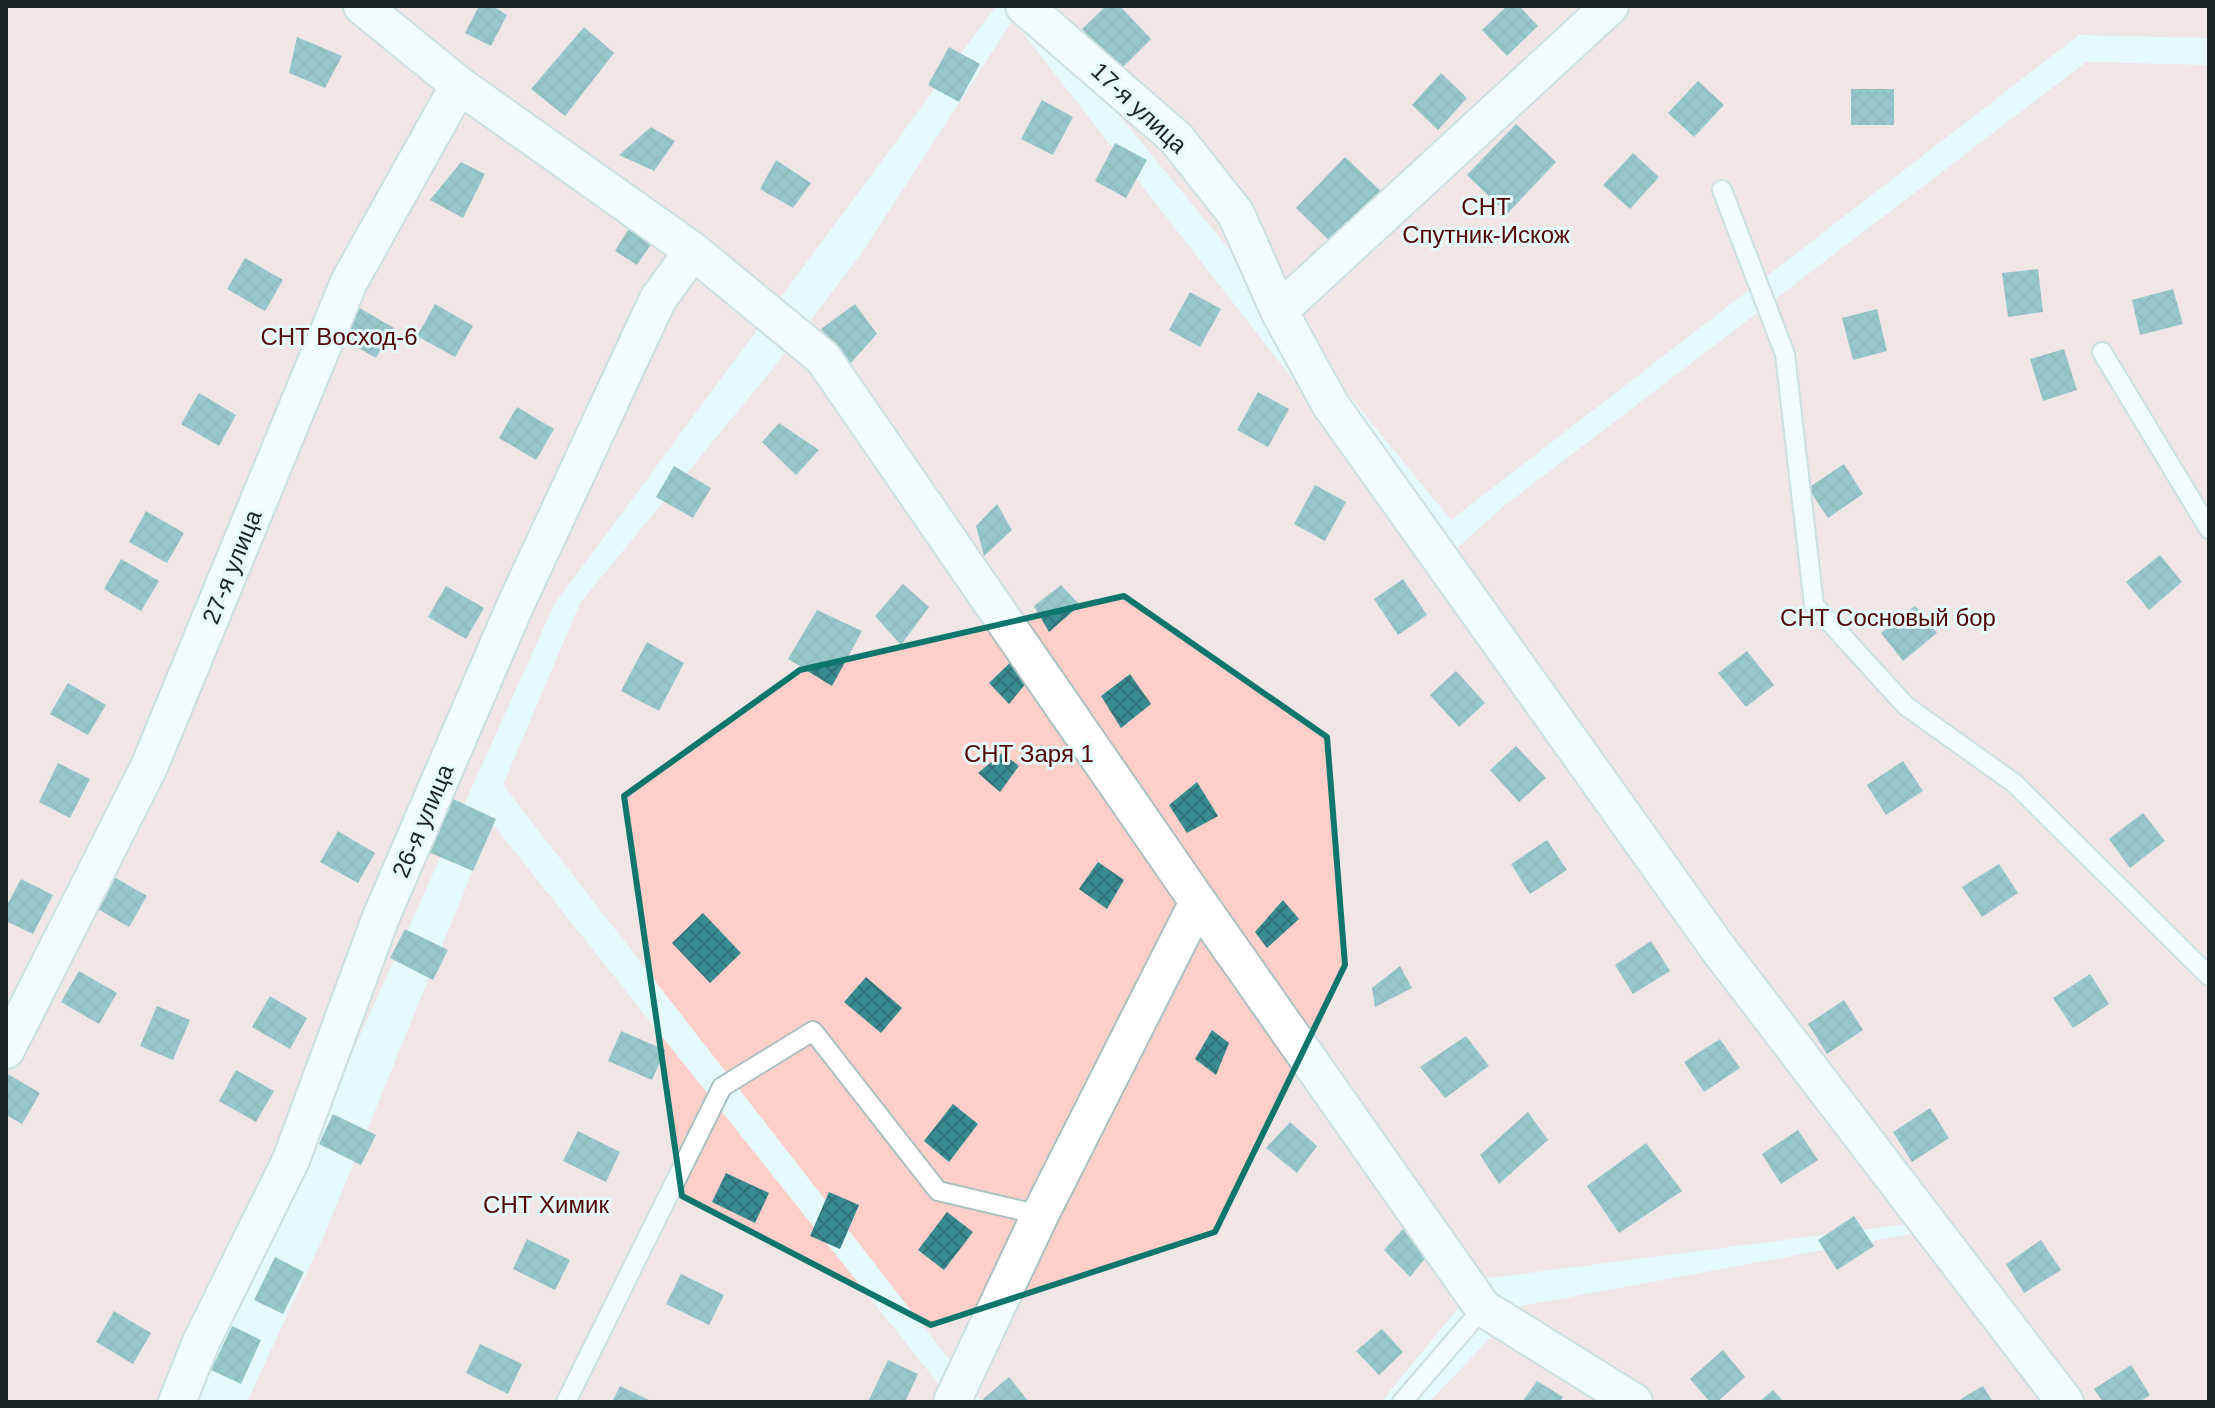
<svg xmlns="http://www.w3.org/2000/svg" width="2215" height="1408" viewBox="0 0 2215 1408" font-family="Arial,sans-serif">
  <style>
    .green { fill: #fecfc9 }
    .building { fill: url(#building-cross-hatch) }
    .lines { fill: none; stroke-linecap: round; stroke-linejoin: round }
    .service-casing { stroke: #abc0c1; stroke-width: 22 }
    .minor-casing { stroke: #abc0c1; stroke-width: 40 }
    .service { stroke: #fff; stroke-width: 18 }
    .minor { stroke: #fff; stroke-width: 36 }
    .marked { fill: none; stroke: #0f766e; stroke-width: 6; stroke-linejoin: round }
    .labels { text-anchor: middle; stroke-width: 6; stroke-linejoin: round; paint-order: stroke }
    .street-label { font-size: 24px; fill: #1c2425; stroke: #e4fafb }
    .park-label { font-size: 24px; fill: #530405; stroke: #e4fafb }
  </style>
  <defs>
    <pattern id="building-cross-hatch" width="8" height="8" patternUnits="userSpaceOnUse" patternTransform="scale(2)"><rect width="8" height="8" fill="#378b91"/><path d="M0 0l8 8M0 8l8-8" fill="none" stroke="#2e7176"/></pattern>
  </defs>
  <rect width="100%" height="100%" fill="#e4fafb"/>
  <path class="green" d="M 6,6 L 996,6 L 554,605 L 195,1402 L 6,1402 Z
    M 1042,6 L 2209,6 L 2209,38 L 2079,35 L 1451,520 L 1036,14 Z
    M 1013,20 L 1298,386 L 1708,948 L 1924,1222 L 1482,1279 L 1381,1402 L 982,1402 L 503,785 L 580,603 L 775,366 L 859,257 Z
    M 2086,62 L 2209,65 L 2209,1402 L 1429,1402 L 1521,1306 L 1944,1228 L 1448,556 L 1504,506 Z
    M 492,823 L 953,1402 L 247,1402 L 326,1231 Z"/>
  <path class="building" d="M 479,6 L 493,6 L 507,15 L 491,46 L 465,33 Z
    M 1106,6 L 1120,6 L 1151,39 L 1121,69 L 1082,29 Z
    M 1507,6 L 1519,6 L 1538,26 L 1507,56 L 1482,30 Z
    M 584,27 L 614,53 L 565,116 L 531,89 Z
    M 297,37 L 342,56 L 325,88 L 289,73 Z
    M 949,47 L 980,64 L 959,102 L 928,85 Z
    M 1441,73 L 1467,98 L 1438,130 L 1412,105 Z
    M 1698,81 L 1724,105 L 1694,137 L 1668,113 Z
    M 1851,89 L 1894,89 L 1894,125 L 1851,125 Z
    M 1042,100 L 1073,117 L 1053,155 L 1021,139 Z
    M 1516,124 L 1556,162 L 1507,214 L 1467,175 Z
    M 651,127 L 675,141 L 654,171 L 619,155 Z
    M 1115,143 L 1147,160 L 1126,198 L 1095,181 Z
    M 1633,153 L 1659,177 L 1630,209 L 1603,185 Z
    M 1345,157 L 1385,195 L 1336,247 L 1296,208 Z
    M 776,160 L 811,183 L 793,208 L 760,189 Z
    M 461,162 L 485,174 L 463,218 L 430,200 Z
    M 631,225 L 656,237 L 637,265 L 615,251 Z
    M 245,258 L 283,280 L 265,311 L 227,289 Z
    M 2038,269 L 2043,312 L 2008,317 L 2002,273 Z
    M 2173,289 L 2183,324 L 2140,335 L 2132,300 Z
    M 1190,292 L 1221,309 L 1200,347 L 1169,330 Z
    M 435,304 L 473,326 L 455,357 L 417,336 Z
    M 855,304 L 877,334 L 848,366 L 821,329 Z
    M 356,306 L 394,328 L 376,358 L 339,337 Z
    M 1877,309 L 1887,351 L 1853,360 L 1842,318 Z
    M 2064,349 L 2077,390 L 2043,401 L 2030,359 Z
    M 1258,392 L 1289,409 L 1268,447 L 1237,430 Z
    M 199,393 L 236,415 L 219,446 L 181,424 Z
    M 517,407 L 554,429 L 536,460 L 499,438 Z
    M 779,423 L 819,450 L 796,475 L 762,442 Z
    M 1844,464 L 1863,494 L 1828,518 L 1808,488 Z
    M 674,466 L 711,488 L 693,518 L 656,497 Z
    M 1315,485 L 1346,502 L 1325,541 L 1294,524 Z
    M 997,504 L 1012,530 L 984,556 L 976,526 Z
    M 146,511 L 184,533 L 167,563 L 129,542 Z
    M 2160,555 L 2182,582 L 2149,610 L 2126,582 Z
    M 121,559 L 159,581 L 141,611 L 104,589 Z
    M 1403,579 L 1427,615 L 1398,635 L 1374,599 Z
    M 903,584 L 929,607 L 901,645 L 875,616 Z
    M 1061,585 L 1080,605 L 1049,632 L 1034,606 Z
    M 446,586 L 484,608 L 466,639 L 428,617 Z
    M 1915,606 L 1937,633 L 1903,661 L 1881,633 Z
    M 817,610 L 862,631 L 832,686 L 788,659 Z
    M 647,642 L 684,663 L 659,711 L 621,691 Z
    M 1747,651 L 1774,685 L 1746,707 L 1718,673 Z
    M 1018,655 L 1035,672 L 1009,704 L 989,683 Z
    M 1456,671 L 1485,703 L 1459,727 L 1430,695 Z
    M 1130,674 L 1151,704 L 1121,728 L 1101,696 Z
    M 68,683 L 106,705 L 88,735 L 50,714 Z
    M 1516,746 L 1546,778 L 1519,802 L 1490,770 Z
    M 1002,753 L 1019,766 L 1000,792 L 978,773 Z
    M 1903,761 L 1923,791 L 1886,815 L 1867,785 Z
    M 58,763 L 90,779 L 70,818 L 39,802 Z
    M 1197,782 L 1218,816 L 1187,833 L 1169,805 Z
    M 449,797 L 496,819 L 473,871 L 426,851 Z
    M 2143,813 L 2165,841 L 2130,868 L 2109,839 Z
    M 338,831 L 375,853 L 358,883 L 320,862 Z
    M 1547,840 L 1567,870 L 1530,894 L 1511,864 Z
    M 1098,862 L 1124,880 L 1107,909 L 1079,889 Z
    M 1999,864 L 2018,893 L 1982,917 L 1962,887 Z
    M 109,874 L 147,896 L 129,927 L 91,905 Z
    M 21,879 L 53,895 L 33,934 L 6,921 L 6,907 Z
    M 1283,900 L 1299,919 L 1267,948 L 1255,932 Z
    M 703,913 L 741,953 L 710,983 L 672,943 Z
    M 405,929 L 448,950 L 433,980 L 390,958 Z
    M 1651,941 L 1670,971 L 1633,994 L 1615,965 Z
    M 1400,966 L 1412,988 L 1375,1007 L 1372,988 Z
    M 79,971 L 117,993 L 99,1024 L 61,1002 Z
    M 2090,974 L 2109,1004 L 2073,1028 L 2053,998 Z
    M 866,977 L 902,1008 L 881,1033 L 844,1002 Z
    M 270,996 L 307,1018 L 290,1049 L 252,1027 Z
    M 1844,1000 L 1863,1030 L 1827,1054 L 1808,1024 Z
    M 157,1006 L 190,1020 L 173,1060 L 140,1046 Z
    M 1212,1030 L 1229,1043 L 1216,1075 L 1195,1059 Z
    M 621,1031 L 665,1050 L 652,1080 L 608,1061 Z
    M 1466,1036 L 1489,1066 L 1445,1098 L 1420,1067 Z
    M 1720,1039 L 1740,1068 L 1704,1092 L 1684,1062 Z
    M 236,1070 L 274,1091 L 256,1122 L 219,1101 Z
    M 6,1073 L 40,1093 L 22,1124 L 6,1115 Z
    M 953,1104 L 978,1124 L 949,1162 L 924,1141 Z
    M 1930,1108 L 1949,1138 L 1912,1162 L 1893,1132 Z
    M 1528,1112 L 1548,1140 L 1499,1184 L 1480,1155 Z
    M 333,1114 L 376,1135 L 361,1165 L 319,1144 Z
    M 1290,1122 L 1317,1146 L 1297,1173 L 1266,1148 Z
    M 1798,1130 L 1818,1160 L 1781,1184 L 1762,1154 Z
    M 578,1131 L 620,1152 L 606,1182 L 563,1161 Z
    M 1646,1143 L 1682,1191 L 1619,1233 L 1587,1186 Z
    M 726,1173 L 769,1193 L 755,1223 L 712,1202 Z
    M 829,1192 L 859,1205 L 840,1249 L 810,1236 Z
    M 947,1212 L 973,1232 L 944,1270 L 918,1250 Z
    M 1854,1216 L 1874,1246 L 1837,1270 L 1818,1240 Z
    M 1412,1219 L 1436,1245 L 1410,1277 L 1384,1250 Z
    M 527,1239 L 570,1260 L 555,1290 L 513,1269 Z
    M 2041,1240 L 2061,1270 L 2024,1293 L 2006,1264 Z
    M 275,1257 L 304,1272 L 283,1314 L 254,1300 Z
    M 681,1274 L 724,1295 L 709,1325 L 666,1304 Z
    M 114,1311 L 151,1333 L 133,1364 L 96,1342 Z
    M 232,1326 L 261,1340 L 241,1384 L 211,1370 Z
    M 1382,1329 L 1403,1352 L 1379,1375 L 1356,1351 Z
    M 480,1344 L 522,1364 L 508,1394 L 466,1373 Z
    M 1723,1350 L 1745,1377 L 1717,1402 L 1710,1402 L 1690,1379 Z
    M 888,1360 L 918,1374 L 905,1402 L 868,1402 Z
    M 2131,1365 L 2150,1395 L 2139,1402 L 2103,1402 L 2094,1389 Z
    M 1009,1377 L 1029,1402 L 985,1402 L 983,1399 Z
    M 1537,1381 L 1563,1397 L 1560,1402 L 1522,1402 Z
    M 620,1386 L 653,1402 L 612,1402 Z
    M 1983,1386 L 1993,1402 L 1958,1402 L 1964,1397 Z
    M 1773,1390 L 1784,1402 L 1759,1402 Z"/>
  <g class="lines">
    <defs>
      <path id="service" d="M 1722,190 L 1785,354 L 1814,605 L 1906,706 L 2014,783 L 2209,976
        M 2102,352 L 2209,529
        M 566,1402 L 722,1087 L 813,1031 L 938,1191 L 1040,1215
        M 1402,1402 L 1483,1308"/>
      <path id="minor" d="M 362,6 L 459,85 L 693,251 L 823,358 L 1198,902 L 1483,1308 L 1634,1402
        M 1024,6 L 1176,138 L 1236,214 L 1279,311 L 1330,404 L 1717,947 L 2065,1402
        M 1279,311 L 1610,6
        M 6,1050 L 149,767 L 349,282 L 459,85
        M 177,1402 L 201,1342 L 291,1160 L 381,917 L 515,606 L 658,299 L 693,251
        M 952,1402 L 1040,1215 L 1198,902"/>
    </defs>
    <use href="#service" class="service-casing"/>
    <use href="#minor" class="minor-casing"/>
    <use href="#service" class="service"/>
    <use href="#minor" class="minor"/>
  </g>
  <path d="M0 0H2215V1408H0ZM 1124,596 L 1327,737 L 1345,965 L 1215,1232 L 931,1325 L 682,1196 L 624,796 L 800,670 Z" fill="#e4fafb" fill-opacity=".55" fill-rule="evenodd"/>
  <path class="marked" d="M 1124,596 L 1327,737 L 1345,965 L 1215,1232 L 931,1325 L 682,1196 L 624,796 L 800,670 Z"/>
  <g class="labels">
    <g class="street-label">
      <text transform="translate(1139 108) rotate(43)" y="8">17-я улица</text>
      <text transform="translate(232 567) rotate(-68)" y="8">27-я улица</text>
      <text transform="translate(423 821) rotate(-67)" y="8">26-я улица</text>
    </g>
    <g class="park-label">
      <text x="1486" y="215">СНТ<tspan x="1486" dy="28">Спутник-Искож</tspan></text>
      <text x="339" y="345">СНТ Восход-6</text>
      <text x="1888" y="626">СНТ Сосновый бор</text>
      <text x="1029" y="762">СНТ Заря 1</text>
      <text x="546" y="1213">СНТ Химик</text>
    </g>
  </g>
  <rect width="2215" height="1408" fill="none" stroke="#1c2425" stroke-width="16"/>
</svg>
